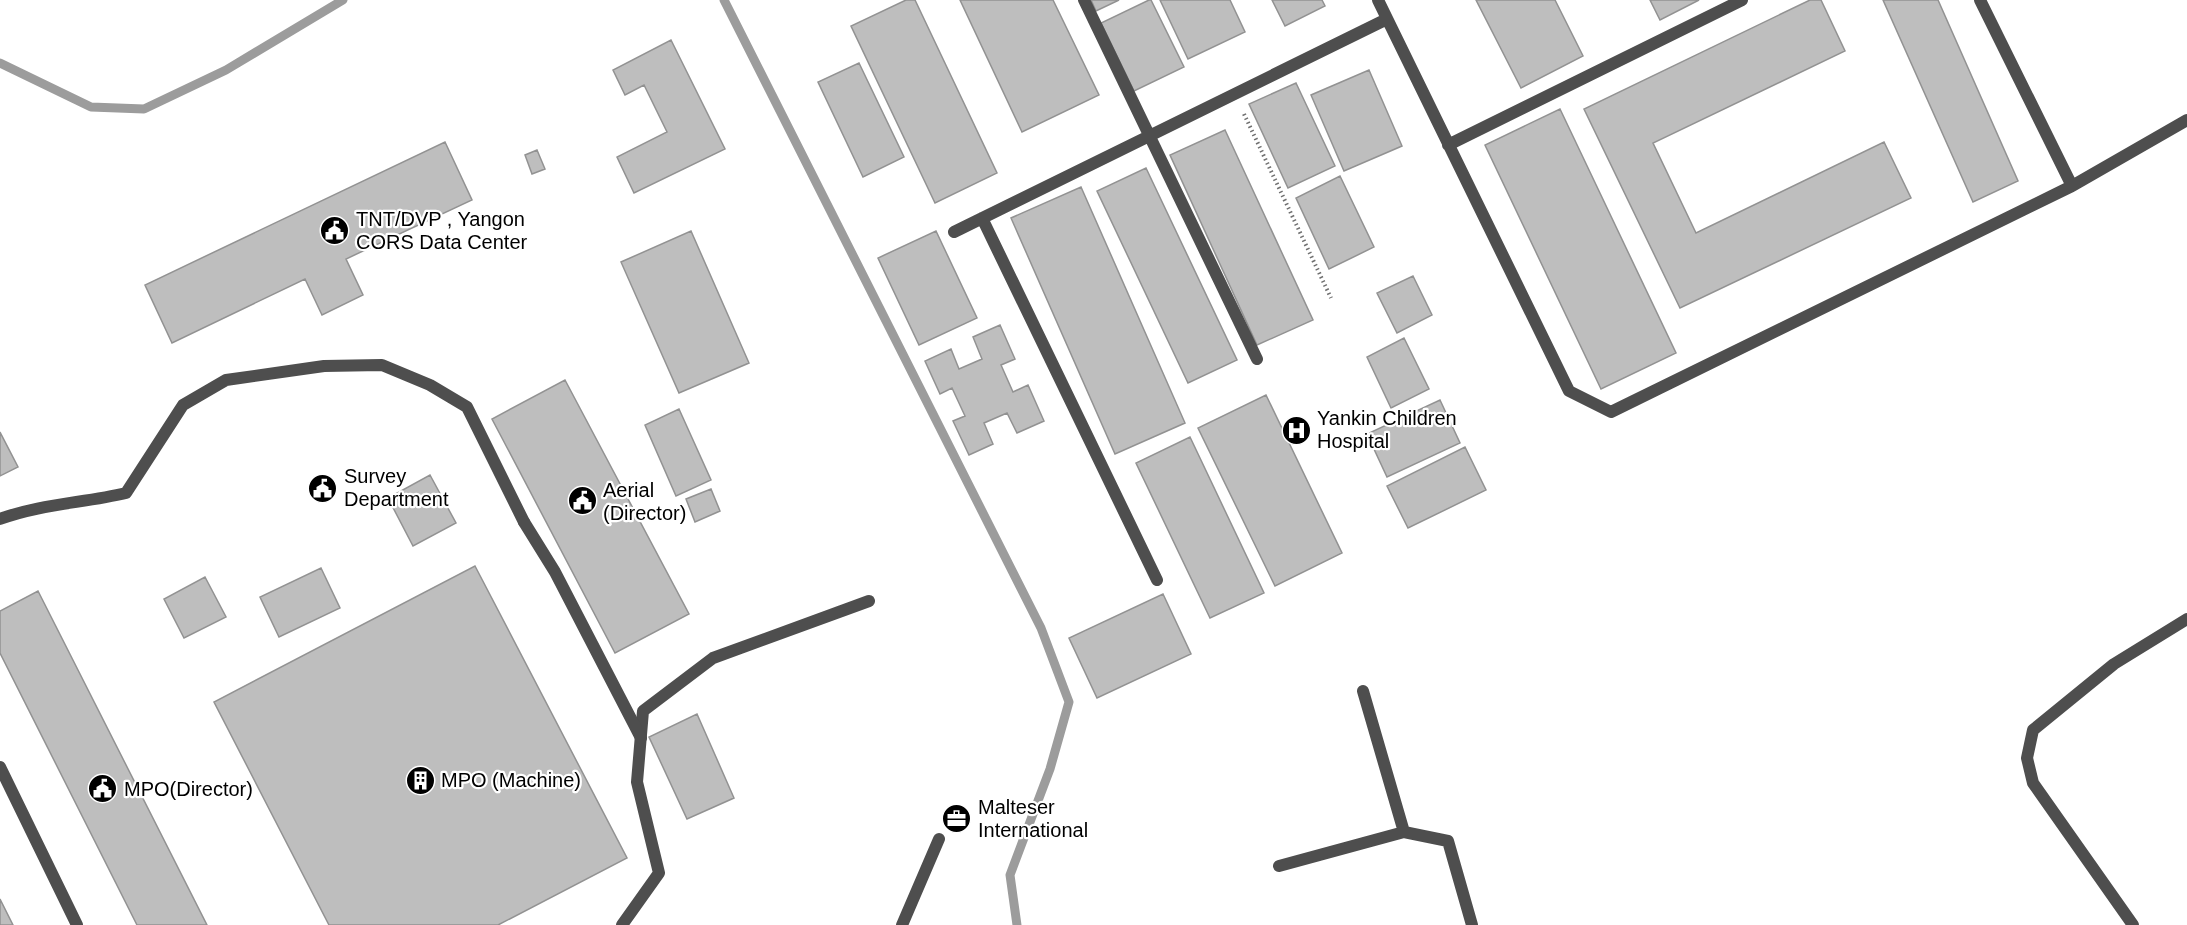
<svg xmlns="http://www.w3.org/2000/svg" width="2187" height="925" viewBox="0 0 2187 925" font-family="Arial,sans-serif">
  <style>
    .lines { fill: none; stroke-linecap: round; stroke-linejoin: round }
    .stream { stroke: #9c9c9c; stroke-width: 9 }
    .building { fill: #bebebe; stroke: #929292; stroke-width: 1.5 }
    .path { stroke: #707070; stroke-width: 4; stroke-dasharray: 1.5 3; stroke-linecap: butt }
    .service { stroke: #4e4e4e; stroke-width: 12 }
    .minor { stroke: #4e4e4e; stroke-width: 12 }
    .labels { text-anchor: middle; stroke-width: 4.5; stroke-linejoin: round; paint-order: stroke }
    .poi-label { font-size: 20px; fill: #000; stroke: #fff; text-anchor: start }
  </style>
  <rect width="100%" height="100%" fill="#fff"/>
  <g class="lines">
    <path class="stream" d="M 724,0 L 1041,628 L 1069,702 L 1050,769 L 1010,875 L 1017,925
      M 0,63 L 91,107 L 144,109 L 226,70 L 343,0"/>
  </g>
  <path class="building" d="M 906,0 L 915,0 L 997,173 L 935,203 L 851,26 Z
    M 960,0 L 1053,0 L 1099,95 L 1022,132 Z
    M 1091,0 L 1119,0 L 1096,11 Z
    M 1149,0 L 1151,0 L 1184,67 L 1134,91 L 1101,23 Z
    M 1160,0 L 1230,0 L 1245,32 L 1188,59 Z
    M 1272,0 L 1322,0 L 1325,6 L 1285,26 Z
    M 1476,0 L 1555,0 L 1583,56 L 1521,88 Z
    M 1650,0 L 1699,0 L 1660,20 Z
    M 1810,0 L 1821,0 L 1845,51 L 1653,143 L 1696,233 L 1884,142 L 1911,198 L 1680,308 L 1584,109 Z
    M 1883,0 L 1938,0 L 2018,181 L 1973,202 Z
    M 671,40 L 725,149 L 634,193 L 617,157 L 667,132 L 644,85 L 625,95 L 613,70 Z
    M 859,63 L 904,157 L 863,177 L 818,82 Z
    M 1369,70 L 1402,146 L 1344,171 L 1311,95 Z
    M 1296,83 L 1335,166 L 1288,188 L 1249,104 Z
    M 1560,109 L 1676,353 L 1601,389 L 1485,145 Z
    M 1225,130 L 1313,320 L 1257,345 L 1170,155 Z
    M 445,142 L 472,200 L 346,259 L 363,295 L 322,315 L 305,279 L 172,343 L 145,285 Z
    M 537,150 L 545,169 L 532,174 L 525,155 Z
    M 1146,168 L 1237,360 L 1188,383 L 1097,191 Z
    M 1340,176 L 1374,247 L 1329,269 L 1296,198 Z
    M 1081,187 L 1185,423 L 1115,454 L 1011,218 Z
    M 691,231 L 749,363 L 679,393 L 621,262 Z
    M 936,231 L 977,318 L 919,345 L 878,258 Z
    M 1413,276 L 1432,315 L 1397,333 L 1377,293 Z
    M 1000,325 L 1015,359 L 1001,365 L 1013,392 L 1028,385 L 1044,421 L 1017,433 L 1007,413 L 984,423 L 993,444 L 969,455 L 953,421 L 965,416 L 952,388 L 940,394 L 925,361 L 951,349 L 959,369 L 982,359 L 973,337 Z
    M 1404,338 L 1429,389 L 1391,408 L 1367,357 Z
    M 565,380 L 689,614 L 615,653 L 492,419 Z
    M 1266,395 L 1342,553 L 1275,586 L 1198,428 Z
    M 1440,400 L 1460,443 L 1387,477 L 1367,434 Z
    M 679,409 L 711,480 L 676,496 L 645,425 Z
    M 0,432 L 18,467 L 0,476 Z
    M 1190,437 L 1264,593 L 1210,618 L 1136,463 Z
    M 1465,447 L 1486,490 L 1408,528 L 1387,486 Z
    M 430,475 L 456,523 L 413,546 L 388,498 Z
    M 711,489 L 720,511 L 695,522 L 686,499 Z
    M 475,566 L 627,858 L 498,925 L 329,925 L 214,702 Z
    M 321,568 L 340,608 L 279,637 L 260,597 Z
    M 205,577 L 226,617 L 184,638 L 164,599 Z
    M 38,591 L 207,925 L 137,925 L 0,653 L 0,611 Z
    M 1163,594 L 1191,654 L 1097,698 L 1069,638 Z
    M 697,714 L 734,798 L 687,819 L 649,737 Z
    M 0,899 L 13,925 L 0,925 Z"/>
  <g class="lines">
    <path class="path" d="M 1244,114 L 1331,298"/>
    <path class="service" d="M 1084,0 L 1257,359
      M 1378,0 L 1569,391 L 1611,412 L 2072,186 L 1980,0
      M 1448,145 L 1742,0
      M 2072,186 L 2187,120
      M 982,218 L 1157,580
      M 954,232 L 1387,19
      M 0,519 C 40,504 84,503 126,493 L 183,405 L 226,380 L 324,366 L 382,365 L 430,385 L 467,407 L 524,522
      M 1363,691 L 1404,832
      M 1279,866 L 1404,832 L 1448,841 L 1472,925
      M 622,925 L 659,873 L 637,782 L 643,711 L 713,658 L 869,601"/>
    <path class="minor" d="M 524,522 L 555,572 L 641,738
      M 0,767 L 77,925
      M 902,925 L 939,839
      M 2133,925 L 2033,783 L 2027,758 L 2033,730 L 2114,664 L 2187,619"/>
  </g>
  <defs>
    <symbol id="civic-disc" viewBox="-11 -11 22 22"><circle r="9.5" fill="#000" stroke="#fff"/><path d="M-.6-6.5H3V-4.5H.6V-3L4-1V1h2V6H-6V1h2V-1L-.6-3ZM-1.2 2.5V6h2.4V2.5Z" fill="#fff"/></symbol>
    <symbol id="hospital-disc" viewBox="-11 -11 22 22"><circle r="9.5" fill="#000" stroke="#fff"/><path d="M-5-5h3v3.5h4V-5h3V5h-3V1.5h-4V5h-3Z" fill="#fff"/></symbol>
    <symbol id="building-disc" viewBox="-11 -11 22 22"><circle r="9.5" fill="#000" stroke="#fff"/><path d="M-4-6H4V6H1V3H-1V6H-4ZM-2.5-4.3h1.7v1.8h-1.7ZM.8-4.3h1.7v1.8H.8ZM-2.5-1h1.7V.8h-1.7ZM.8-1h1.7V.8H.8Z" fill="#fff"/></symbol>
    <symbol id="office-disc" viewBox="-11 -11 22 22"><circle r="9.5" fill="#000" stroke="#fff"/><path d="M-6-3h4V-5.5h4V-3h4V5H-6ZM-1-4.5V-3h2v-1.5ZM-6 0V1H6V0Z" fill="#fff"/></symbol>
  </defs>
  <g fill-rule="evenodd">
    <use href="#civic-disc" x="318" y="214" width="33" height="33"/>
    <use href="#hospital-disc" x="1280" y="414" width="33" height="33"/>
    <use href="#civic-disc" x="306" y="472" width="33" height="33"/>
    <use href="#civic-disc" x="566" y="484" width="33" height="33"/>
    <use href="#building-disc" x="404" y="764" width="33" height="33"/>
    <use href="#civic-disc" x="86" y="772" width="33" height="33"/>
    <use href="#office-disc" x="940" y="802" width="33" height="33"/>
  </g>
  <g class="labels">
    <g class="poi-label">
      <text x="356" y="226">TNT/DVP , Yangon<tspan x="356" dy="23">CORS Data Center</tspan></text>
      <text x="1317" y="425">Yankin Children<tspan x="1317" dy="23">Hospital</tspan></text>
      <text x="344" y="483">Survey<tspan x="344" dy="23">Department</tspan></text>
      <text x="603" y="497">Aerial<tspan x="603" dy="23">(Director)</tspan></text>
      <text x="441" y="787">MPO (Machine)</text>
      <text x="124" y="796">MPO(Director)</text>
      <text x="978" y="814">Malteser<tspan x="978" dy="23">International</tspan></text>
    </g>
  </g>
</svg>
